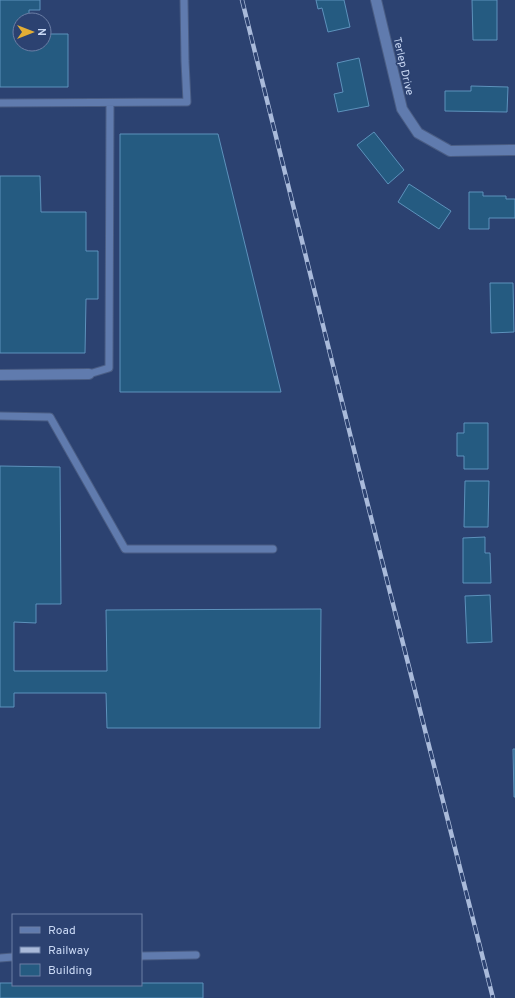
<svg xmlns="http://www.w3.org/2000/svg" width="515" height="998" viewBox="0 0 515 998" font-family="Overpass,sans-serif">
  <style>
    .building { fill: #255b81; stroke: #5d92bc }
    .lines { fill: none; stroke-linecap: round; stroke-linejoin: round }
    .service-casing { stroke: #4a5d84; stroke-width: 9 }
    .minor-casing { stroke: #4a5d84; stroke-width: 12 }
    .service { stroke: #607bae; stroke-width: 7 }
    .minor { stroke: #607bae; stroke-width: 10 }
    .rail-casing { stroke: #a9bada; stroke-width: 4.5 }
    .rail { stroke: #2c4271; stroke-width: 3; stroke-dasharray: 9; stroke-linecap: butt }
    .labels { text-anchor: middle; stroke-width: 3; stroke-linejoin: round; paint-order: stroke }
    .street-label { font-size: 11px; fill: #c9d8f4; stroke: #2c4271 }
  </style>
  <rect width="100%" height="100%" fill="#2c4271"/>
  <path class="building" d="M 0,0 L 40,0 L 40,10 L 29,10 L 29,20 L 20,20 L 20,44 L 44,44 L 44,34 L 68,34 L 68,87 L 0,87 Z
    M 316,0 L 344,0 L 350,27 L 328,32 L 322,8 L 318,9 Z
    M 472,0 L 497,0 L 497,40 L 473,40 Z
    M 359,58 L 369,106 L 338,112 L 334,94 L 343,92 L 337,63 Z
    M 471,86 L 508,87 L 507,112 L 445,111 L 445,91 L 471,91 Z
    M 374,132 L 404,170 L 388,184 L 357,145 Z
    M 120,134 L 218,134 L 281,392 L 120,392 Z
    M 0,176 L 40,176 L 41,212 L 86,212 L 86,251 L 98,251 L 98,299 L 86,299 L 85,353 L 0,353 Z
    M 409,184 L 451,211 L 439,229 L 398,202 Z
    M 469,192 L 483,192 L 483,196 L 506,196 L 506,199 L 515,199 L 515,218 L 489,218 L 489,229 L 469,229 Z
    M 490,283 L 513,283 L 514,332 L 491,333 Z
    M 464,423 L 488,423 L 488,469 L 464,469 L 464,456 L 457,456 L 457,433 L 464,433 Z
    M 0,466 L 60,467 L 61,604 L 36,604 L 36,623 L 14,622 L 14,671 L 107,671 L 106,610 L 321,609 L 320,728 L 107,728 L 106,693 L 14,693 L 14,707 L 0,707 Z
    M 465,481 L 489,481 L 488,527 L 464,527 Z
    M 485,537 L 485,553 L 490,553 L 491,583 L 463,583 L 463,538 Z
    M 490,595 L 492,642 L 467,643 L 465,596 Z
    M 513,749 L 515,749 L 515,797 L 514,797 Z
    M 0,983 L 13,983 L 13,985 L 141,985 L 141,983 L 203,983 L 203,998 L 0,998 Z"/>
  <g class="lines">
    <defs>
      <path id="service" d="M 0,103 L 187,102 L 185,61 L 184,0
        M 89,374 L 109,368 L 110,103
        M 0,416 L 50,417 L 125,549 L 273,549
        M 141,956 L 196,955
        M 0,958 L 13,957"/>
      <path id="minor" d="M 376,0 L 402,109 L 418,133 L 450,151 L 515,150
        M 0,375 L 89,374"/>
    </defs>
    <use href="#service" class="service-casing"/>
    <use href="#minor" class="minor-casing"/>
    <use href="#service" class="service"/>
    <use href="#minor" class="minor"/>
    <defs>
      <path id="rail" d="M 242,0 L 361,478 L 493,998"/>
    </defs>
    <use href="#rail" class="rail-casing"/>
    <use href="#rail" class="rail"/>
  </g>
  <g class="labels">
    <g class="street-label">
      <text transform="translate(404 66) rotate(77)" y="4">Terlep Drive</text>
    </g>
  </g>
  <rect x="12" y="914" width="130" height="72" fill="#2c4271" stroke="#6b7ea5"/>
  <rect x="20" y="927" width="20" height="6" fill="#607bae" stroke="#6b7ea5"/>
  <text x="48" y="934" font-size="12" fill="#c9d8f4">Road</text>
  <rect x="20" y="947" width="20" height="6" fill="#a9bada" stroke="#6b7ea5"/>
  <text x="48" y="954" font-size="12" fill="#c9d8f4">Railway</text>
  <rect x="20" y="964" width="20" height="12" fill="#255b81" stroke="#6b7ea5"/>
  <text x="48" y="974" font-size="12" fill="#c9d8f4">Building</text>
  <g transform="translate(32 32) rotate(90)"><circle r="19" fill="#2c4271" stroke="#6b7ea5"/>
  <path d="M0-3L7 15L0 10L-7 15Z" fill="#e3ae35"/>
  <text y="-6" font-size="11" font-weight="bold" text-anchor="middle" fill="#c9d8f4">N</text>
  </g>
</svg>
